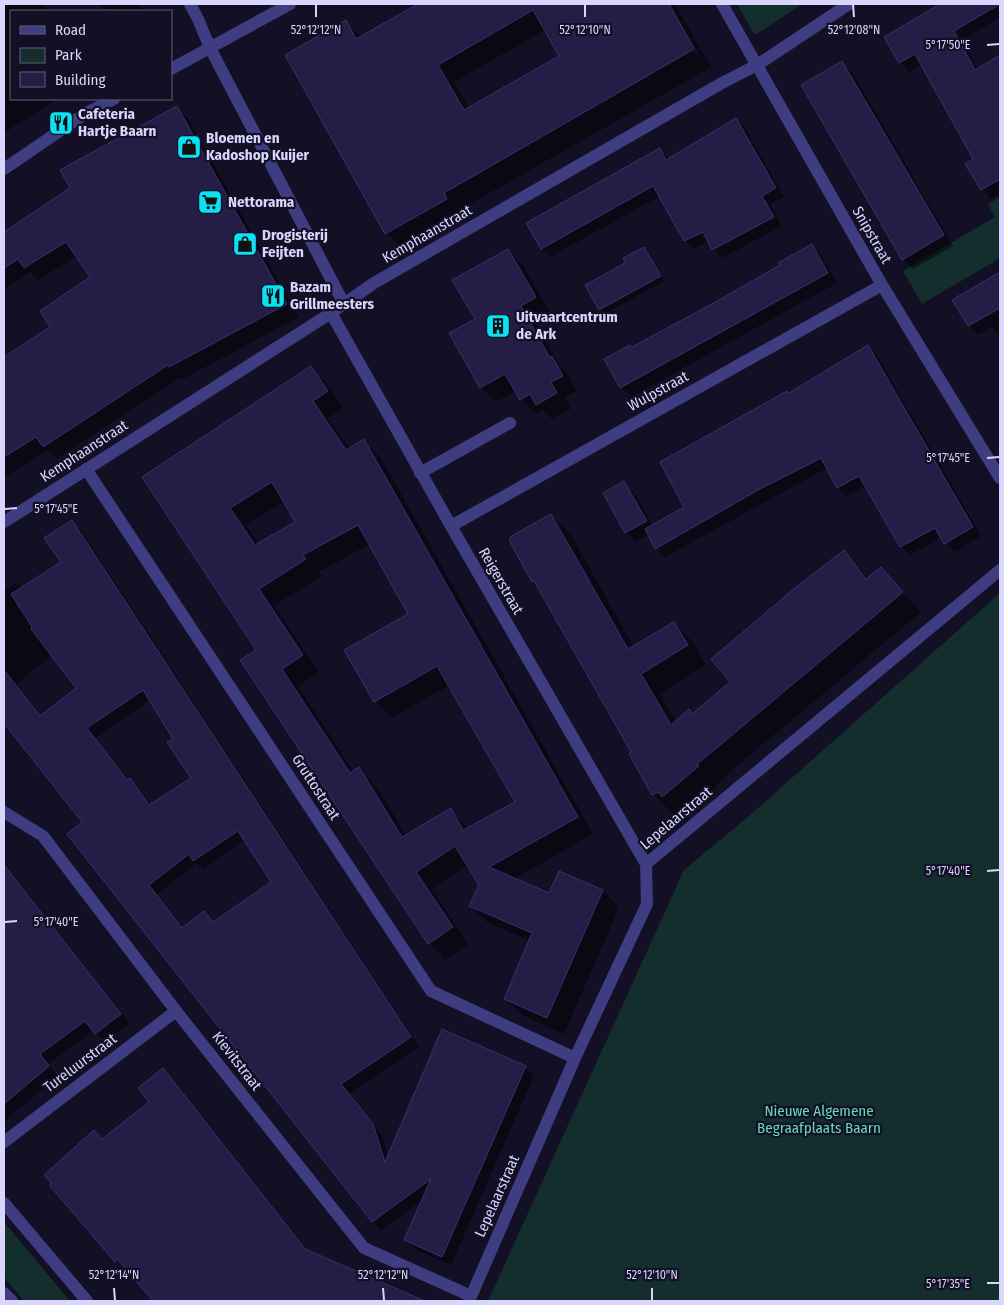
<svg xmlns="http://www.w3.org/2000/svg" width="1004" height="1305" viewBox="0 0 1004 1305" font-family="'Fira Sans Condensed',sans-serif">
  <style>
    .green { fill: #132e2d }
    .shadow { fill: #0007; fill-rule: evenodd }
    .building { fill: #241d45; stroke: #3b3070; fill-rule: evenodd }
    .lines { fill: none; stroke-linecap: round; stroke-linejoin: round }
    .minor { stroke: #3e3d81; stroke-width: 12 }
    .ticks { fill: none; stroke: #d9d5fd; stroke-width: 2 }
    .labels { text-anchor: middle; stroke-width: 4.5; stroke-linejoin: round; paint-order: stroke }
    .poi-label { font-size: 15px; font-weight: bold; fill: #d9d5fd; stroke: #131025; text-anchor: start }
    .street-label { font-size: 15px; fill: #d9d5fd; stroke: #131025 }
    .park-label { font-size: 15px; fill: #64daba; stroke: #131025 }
    .ticks-label { font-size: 12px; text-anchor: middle; fill: #d9d5fd; stroke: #131025; stroke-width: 4.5; stroke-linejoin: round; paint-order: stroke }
  </style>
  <rect width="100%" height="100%" fill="#131025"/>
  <path class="green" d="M 737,4 L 802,4 L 755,35 Z
    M 1000,197 L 1000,258 L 922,304 L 903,271 L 995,217 L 988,204 Z
    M 1000,593 L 1000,1301 L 488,1301 L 684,870 L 749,816 Z
    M 4,1222 L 70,1301 L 24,1301 L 4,1277 Z"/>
  <path class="shadow" d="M 4,4 L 43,4 L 51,11 L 11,11 L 11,99 L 57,99 L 4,133 Z
    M 100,4 L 139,4 L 143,11 L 106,11 Z
    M 420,4 L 667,4 L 696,55 L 699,54 L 670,4 L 675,4 L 711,67 L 460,210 L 463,217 L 403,250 L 386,233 L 346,22 L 361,37 ZM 545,30 L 560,56 L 469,108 L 454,82 Z
    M 943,4 L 1000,4 L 1000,18 L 962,40 L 978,70 L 1000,57 L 1000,193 L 991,199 L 982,189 L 975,160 L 922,64 L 909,72 L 900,62 L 885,37 Z
    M 842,63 L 852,72 L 953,246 L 913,269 L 903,259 Z
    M 176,107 L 189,120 L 299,317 L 183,379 L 181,377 L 56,459 L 48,450 L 4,478 L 4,423 L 21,412 L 19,399 L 4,375 L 4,359 L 52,327 L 92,278 L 77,256 L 38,280 L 30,272 L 4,289 L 4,234 L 72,189 Z
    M 736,120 L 745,128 L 784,197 L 770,205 L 782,226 L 722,258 L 713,249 L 709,241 L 693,249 L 685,240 L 660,196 L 550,257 L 542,248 L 660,149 L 669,159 Z
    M 812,245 L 821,255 L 837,283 L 631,397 L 621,387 L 632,349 L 781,266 Z
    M 644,249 L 649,254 L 664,281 L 605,314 L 600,309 L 627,263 Z
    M 508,250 L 523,265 L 550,312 L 535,321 L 560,366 L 567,373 L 577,391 L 565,397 L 571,409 L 552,419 L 543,410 L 535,414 L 521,399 L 516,391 L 496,402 L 481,388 L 451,334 L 476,320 Z
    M 1000,274 L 1000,340 L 992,326 L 978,335 L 969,326 L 954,301 Z
    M 868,347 L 877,355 L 981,536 L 954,552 L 942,537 L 910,555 L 901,546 L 866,486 L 846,496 L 838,487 L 827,468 L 665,557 L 656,548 L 649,535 L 636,542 L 626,532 L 624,483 L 634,493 L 653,526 L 686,508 L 789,394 Z
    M 311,368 L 328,385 L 343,408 L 328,418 L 350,449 L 364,441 L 381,458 L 593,834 L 514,879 L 550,895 L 603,891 L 619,908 L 564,1034 L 522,1015 L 505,998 L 530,941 L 487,922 L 470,906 L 480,885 L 468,865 L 432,889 L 468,944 L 445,960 L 429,943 L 258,650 L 144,477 ZM 285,501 L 297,522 L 259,544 L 246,525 ZM 370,544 L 410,614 L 375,701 L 391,718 L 450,685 L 517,803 L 468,828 L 450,810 L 406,835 L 376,786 L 359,769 L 354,772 L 298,686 L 319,672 L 274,606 L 322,576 L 319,572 Z
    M 551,515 L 571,535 L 634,647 L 674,623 L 694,643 L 706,665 L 660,694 L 676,722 L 692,715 L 732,682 L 844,552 L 869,579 L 881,568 L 921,612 L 738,765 L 716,785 L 718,786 L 683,815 L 678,811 L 673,814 L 653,794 L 633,753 L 539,587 L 533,581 L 511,541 Z
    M 72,521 L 81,530 L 419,1047 L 349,1094 L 382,1135 L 389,1157 L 525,1067 L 534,1076 L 451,1265 L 414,1249 L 405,1240 L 423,1200 L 381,1230 L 372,1222 L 84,823 L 4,721 L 4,591 L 17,582 L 22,588 L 62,563 ZM 52,655 L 77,688 L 41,717 L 16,684 ZM 150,700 L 175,739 L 193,779 L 151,805 L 139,789 L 130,780 L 129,781 L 95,738 ZM 245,840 L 273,882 L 214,923 L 183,928 L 157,894 L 197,863 L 203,869 Z
    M 4,864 L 129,1023 L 105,1042 L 94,1030 L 48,1064 L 58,1076 L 4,1121 Z
    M 163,1069 L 172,1079 L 307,1252 L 421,1301 L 154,1301 L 127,1268 L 125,1270 L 116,1261 L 102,1140 L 151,1102 Z"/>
  <path class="building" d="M 418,4 L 669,4 L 694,49 L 444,193 L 447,199 L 385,234 L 285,55 L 346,20 L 356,39 ZM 533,10 L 559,56 L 464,110 L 438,65 Z
    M 940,4 L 1000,4 L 954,31 L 975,70 L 1000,55 L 1000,179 L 981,190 L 965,164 L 973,159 L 915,54 L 899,63 L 884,37 Z
    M 842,61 L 944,235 L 902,260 L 801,85 Z
    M 177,106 L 287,304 L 169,367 L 168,365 L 43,447 L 36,437 L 4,457 L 4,357 L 50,327 L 40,311 L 90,277 L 66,242 L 24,268 L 18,259 L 4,268 L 4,232 L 70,188 L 60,170 Z
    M 736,118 L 776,188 L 762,196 L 774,217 L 712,250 L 703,232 L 684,241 L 653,186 L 541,249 L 526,223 L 660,148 L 666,160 Z
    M 812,244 L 828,273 L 620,388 L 604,359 L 630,345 L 632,347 L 721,299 L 780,265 L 778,263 Z
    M 644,247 L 661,276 L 599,310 L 585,285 L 625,263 L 623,258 Z
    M 508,249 L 536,297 L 521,306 L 550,358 L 552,356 L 563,376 L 551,382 L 557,393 L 536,405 L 530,394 L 520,400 L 505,374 L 480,388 L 449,333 L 475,319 L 452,280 Z
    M 1000,272 L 1000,308 L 968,326 L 952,300 Z
    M 868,345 L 973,527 L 944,544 L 935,528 L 900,547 L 859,476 L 837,488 L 821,458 L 760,489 L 655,549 L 645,529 L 684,507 L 660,462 L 787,391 L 789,393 Z
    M 311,366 L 328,391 L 313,401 L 346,450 L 364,439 L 578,817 L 489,867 L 549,893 L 559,871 L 603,890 L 547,1018 L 504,999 L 532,933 L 469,906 L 479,885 L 455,846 L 416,872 L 453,927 L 428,944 L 240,660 L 256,650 L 142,477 ZM 272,482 L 295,522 L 255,545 L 230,508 ZM 358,525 L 408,614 L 344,650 L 374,702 L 437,666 L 515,802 L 463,830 L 451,808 L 402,837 L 359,767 L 350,773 L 282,669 L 303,655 L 259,589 L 306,559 L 303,555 Z
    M 624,481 L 647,521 L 625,533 L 603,493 Z
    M 551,514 L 628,649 L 674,622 L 688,645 L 641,674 L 671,725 L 689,709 L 692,714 L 730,682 L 711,659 L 795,588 L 844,550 L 866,579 L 881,567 L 903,592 L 719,746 L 697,764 L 699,766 L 662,797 L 658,792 L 652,795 L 629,754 L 631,752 L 534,581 L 532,582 L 509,540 L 511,539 L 510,537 Z
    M 72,520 L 411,1037 L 341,1084 L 373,1124 L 385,1162 L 442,1029 L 526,1066 L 442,1257 L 404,1240 L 431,1179 L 372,1222 L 67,834 L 82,822 L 4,723 L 4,670 L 40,716 L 76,688 L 31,629 L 32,627 L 11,594 L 61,562 L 44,538 ZM 143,690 L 173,739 L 167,742 L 191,778 L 149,805 L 130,778 L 127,780 L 87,728 ZM 238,831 L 271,882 L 213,922 L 204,911 L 182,928 L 149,885 L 189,854 L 193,861 Z
    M 4,865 L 121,1014 L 95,1034 L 85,1021 L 40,1054 L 49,1066 L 4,1104 Z
    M 163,1068 L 305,1249 L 425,1301 L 153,1301 L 117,1259 L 115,1262 L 50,1186 L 51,1183 L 44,1175 L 94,1130 L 102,1139 L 149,1102 L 138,1088 Z"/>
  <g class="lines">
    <path class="minor" d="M 190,4 L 198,19 L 210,48 L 344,304
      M 722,4 L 882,285 L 1000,478
      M 171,69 L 290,4
      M 4,169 L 86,113 L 114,99
      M 331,313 L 451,526 L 646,864 L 647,904 L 575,1058 L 469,1301
      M 86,469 L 431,991 L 575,1058
      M 420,473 L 510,423
      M 4,522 L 331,313 L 374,283 L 722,83 L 757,65 L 849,4
      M 451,526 L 882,285
      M 4,812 L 43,836 L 176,1011 L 364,1248 L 471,1296
      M 646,864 L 1000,570
      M 4,1142 L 176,1011
      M 4,1203 L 87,1301
      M 4,1293 L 12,1301"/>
  </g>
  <path class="ticks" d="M 316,5 L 316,17M 585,5 L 585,17M 853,5 L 854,17M 987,45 L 999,44M 987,458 L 999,457M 5,509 L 17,508M 987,871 L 999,870M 5,922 L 17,921M 987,1283 L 999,1283M 114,1288 L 115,1300M 383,1288 L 384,1300M 652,1288 L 652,1300"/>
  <defs>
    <symbol id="restaurant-square" viewBox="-11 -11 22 22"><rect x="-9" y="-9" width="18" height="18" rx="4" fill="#0be1f3" stroke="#131025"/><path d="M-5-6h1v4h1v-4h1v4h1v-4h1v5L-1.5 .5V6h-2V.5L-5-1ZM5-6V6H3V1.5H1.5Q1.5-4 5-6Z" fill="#111"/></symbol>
    <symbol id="shop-square" viewBox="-11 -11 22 22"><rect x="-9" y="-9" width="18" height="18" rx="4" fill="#0be1f3" stroke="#131025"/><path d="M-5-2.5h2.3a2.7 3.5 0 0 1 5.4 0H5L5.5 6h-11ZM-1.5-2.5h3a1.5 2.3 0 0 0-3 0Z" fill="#111"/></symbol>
    <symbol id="supermarket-square" viewBox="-11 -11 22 22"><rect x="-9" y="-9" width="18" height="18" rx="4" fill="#0be1f3" stroke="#131025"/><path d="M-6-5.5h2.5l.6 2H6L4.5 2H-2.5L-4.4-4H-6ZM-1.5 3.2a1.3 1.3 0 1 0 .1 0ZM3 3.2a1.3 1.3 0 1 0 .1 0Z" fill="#111"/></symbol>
    <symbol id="building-square" viewBox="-11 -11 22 22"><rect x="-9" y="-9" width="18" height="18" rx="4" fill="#0be1f3" stroke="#131025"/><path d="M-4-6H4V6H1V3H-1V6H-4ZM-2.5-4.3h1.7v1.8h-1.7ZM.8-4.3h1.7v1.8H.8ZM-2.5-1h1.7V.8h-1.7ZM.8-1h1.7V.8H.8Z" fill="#111"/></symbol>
  </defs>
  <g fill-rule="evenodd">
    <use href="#restaurant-square" x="47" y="109" width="28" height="28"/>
    <use href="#shop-square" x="175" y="133" width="28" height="28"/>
    <use href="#supermarket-square" x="196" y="188" width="28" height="28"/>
    <use href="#shop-square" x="231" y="230" width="28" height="28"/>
    <use href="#restaurant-square" x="259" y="282" width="28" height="28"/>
    <use href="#building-square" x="484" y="312" width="28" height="28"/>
  </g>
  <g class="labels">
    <g class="poi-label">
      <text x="78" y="119">Cafeteria<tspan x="78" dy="17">Hartje Baarn</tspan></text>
      <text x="206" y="143">Bloemen en<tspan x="206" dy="17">Kadoshop Kuijer</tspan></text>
      <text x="228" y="207">Nettorama</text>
      <text x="262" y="240">Drogisterij<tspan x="262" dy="17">Feijten</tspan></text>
      <text x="290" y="292">Bazam<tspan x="290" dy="17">Grillmeesters</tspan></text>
      <text x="516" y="322">Uitvaartcentrum<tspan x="516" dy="17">de Ark</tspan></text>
    </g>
    <g class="street-label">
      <text transform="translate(427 234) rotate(-30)" y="5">Kemphaanstraat</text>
      <text transform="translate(872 235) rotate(60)" y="5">Snipstraat</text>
      <text transform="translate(658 391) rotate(-29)" y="5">Wulpstraat</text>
      <text transform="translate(84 451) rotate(-33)" y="5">Kemphaanstraat</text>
      <text transform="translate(501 581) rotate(60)" y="5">Reigerstraat</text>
      <text transform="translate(316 787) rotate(57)" y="5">Gruttostraat</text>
      <text transform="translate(676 818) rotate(-40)" y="5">Lepelaarstraat</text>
      <text transform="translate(237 1061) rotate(52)" y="5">Kievitstraat</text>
      <text transform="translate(80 1063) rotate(-37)" y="5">Tureluurstraat</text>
      <text transform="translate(497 1196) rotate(-66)" y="5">Lepelaarstraat</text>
    </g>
    <g class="park-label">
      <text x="819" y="1116">Nieuwe Algemene<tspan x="819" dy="17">Begraafplaats Baarn</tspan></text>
    </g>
  </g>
  <g class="ticks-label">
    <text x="316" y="34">52°12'12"N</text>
    <text x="585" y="34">52°12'10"N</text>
    <text x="854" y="34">52°12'08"N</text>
    <text x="948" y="49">5°17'50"E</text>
    <text x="948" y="462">5°17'45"E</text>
    <text x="56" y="513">5°17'45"E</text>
    <text x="948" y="875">5°17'40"E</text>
    <text x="56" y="926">5°17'40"E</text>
    <text x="114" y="1279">52°12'14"N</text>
    <text x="383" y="1279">52°12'12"N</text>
    <text x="652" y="1279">52°12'10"N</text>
    <text x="948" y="1288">5°17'35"E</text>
  </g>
  <rect width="1004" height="1305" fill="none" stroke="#d9d5fd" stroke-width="10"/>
  <rect x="10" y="10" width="162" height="90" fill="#131025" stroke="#625f7b"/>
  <rect x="20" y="26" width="25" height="8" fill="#3e3d81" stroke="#625f7b"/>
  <text x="55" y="35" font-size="15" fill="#d9d5fd">Road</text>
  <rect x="20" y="48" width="25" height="15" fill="#132e2d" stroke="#625f7b"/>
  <text x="55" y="60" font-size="15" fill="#d9d5fd">Park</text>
  <rect x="20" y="72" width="25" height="15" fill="#241d45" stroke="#625f7b"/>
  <text x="55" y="85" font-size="15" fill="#d9d5fd">Building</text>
</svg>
